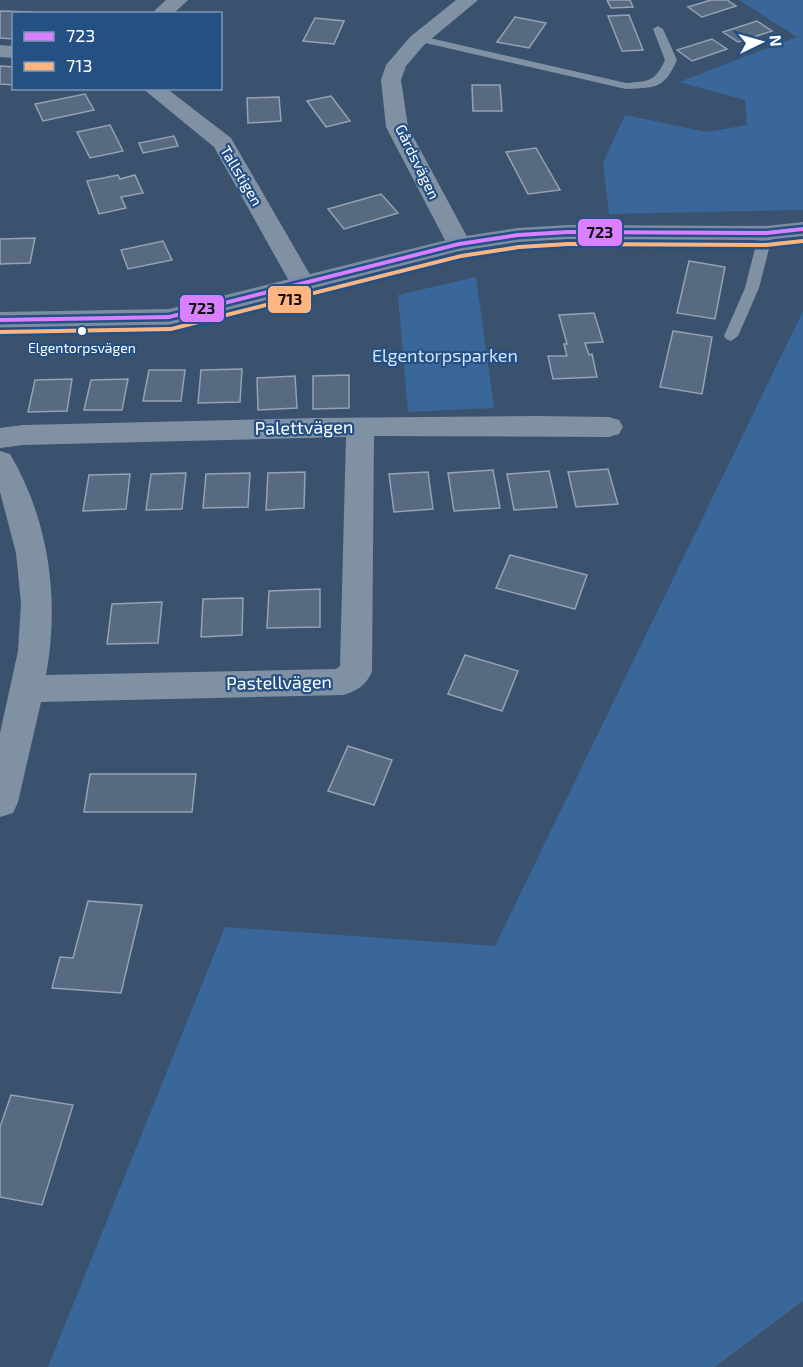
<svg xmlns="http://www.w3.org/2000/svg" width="803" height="1367" viewBox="0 0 803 1367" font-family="'Exo 2',sans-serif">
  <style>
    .green { fill: #396799 }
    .building { fill: #586a81; stroke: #95a2b2; stroke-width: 1.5 }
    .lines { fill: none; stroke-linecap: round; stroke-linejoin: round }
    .lane { fill: #8191a4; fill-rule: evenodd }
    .street { fill: #8191a4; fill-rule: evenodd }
    .secondary { fill: #7c8da1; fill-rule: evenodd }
    .bus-1-casing { stroke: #255084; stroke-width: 5 }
    .bus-2-casing { stroke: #255084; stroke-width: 5 }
    .bus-1 { fill: #d880ff; fill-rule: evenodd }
    .bus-2 { fill: #ffb580; fill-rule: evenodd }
    .bus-dot { fill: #fff; stroke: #255084; stroke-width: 2 }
    .labels { text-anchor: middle; stroke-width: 4.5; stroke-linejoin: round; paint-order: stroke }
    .far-bus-label { font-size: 14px; fill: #fff; stroke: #255084 }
    .far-street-label { font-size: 15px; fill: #fff; stroke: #255084 }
    .park-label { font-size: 18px; fill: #d2e3f6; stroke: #255084 }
    .street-label { font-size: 18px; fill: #fff; stroke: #255084 }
    .line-badge { stroke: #255084; stroke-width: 2 }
    .pale-badge-label { font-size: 16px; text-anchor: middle; font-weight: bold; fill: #111 }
  </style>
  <rect width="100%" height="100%" fill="#3b526e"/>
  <path class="green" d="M 739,0 L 803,0 L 803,210 L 609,214 L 603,163 L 625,115 L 707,132 L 747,125 L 745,100 L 679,82 L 797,37 Z
    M 476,277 L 494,408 L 408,412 L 398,295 Z
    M 803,311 L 803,1301 L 715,1367 L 48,1367 L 225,927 L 495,946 Z"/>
  <path class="building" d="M 607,0 L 630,0 L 633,7 L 611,8 Z
    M 711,0 L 727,0 L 736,6 L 702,17 L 688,7 Z
    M 0,11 L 32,12 L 14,14 L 14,39 L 0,38 Z
    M 629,15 L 643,50 L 622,51 L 608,16 Z
    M 515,17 L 546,23 L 529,48 L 497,42 Z
    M 315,18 L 344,21 L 334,44 L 303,41 Z
    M 757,21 L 772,31 L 738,42 L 723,32 Z
    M 712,39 L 727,49 L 692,61 L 677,50 Z
    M 0,66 L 14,67 L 14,85 L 0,84 Z
    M 472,85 L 500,85 L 502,111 L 473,111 Z
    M 85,94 L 94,110 L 43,121 L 35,104 Z
    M 331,96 L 350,121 L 326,127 L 307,101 Z
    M 279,97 L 281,121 L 248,123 L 247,98 Z
    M 110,125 L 123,151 L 90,158 L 77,132 Z
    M 174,136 L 178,146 L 143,153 L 139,143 Z
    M 536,148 L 560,190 L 528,194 L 506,152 Z
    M 118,175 L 120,179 L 135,175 L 143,193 L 121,197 L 126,208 L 99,214 L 87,181 Z
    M 381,194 L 398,213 L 344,229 L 328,209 Z
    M 35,238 L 30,263 L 0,264 L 0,239 Z
    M 163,241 L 172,260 L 128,269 L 121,250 Z
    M 689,261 L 725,267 L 715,319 L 677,313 Z
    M 594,313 L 603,342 L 585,343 L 589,355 L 592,354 L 597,377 L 553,379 L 548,356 L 567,356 L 564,344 L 567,344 L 559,315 Z
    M 673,331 L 712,337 L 702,394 L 660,387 Z
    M 242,369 L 240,402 L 198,403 L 201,370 Z
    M 149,370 L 185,370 L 181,401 L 143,401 Z
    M 349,375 L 349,408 L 313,409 L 313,376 Z
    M 295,376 L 297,408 L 258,410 L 257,378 Z
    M 72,379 L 67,411 L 28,412 L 35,380 Z
    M 128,379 L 122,410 L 84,410 L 91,380 Z
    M 608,469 L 618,504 L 576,507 L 568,472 Z
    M 493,470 L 500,508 L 454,511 L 448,473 Z
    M 549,471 L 557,507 L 514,510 L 507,474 Z
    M 305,472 L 304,508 L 266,510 L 268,473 Z
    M 428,472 L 433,509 L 394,512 L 389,474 Z
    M 186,473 L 182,509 L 146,510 L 151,474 Z
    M 250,473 L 248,507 L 203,508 L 206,474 Z
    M 130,474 L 126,509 L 83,511 L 89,475 Z
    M 510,555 L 587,575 L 575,609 L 496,588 Z
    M 320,589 L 320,627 L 267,628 L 269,591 Z
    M 243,598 L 242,635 L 201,637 L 203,599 Z
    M 162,602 L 158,643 L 107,644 L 112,604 Z
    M 465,655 L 518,671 L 502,711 L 448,694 Z
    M 348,746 L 392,760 L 374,805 L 328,791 Z
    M 90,774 L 196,774 L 192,812 L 84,812 Z
    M 88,901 L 142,905 L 121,993 L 52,988 L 60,957 L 73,958 Z
    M 11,1095 L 73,1105 L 42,1205 L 0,1197 L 0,1127 Z"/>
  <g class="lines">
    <path class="lane" d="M 658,26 L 663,29 L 677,60 C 663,90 657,87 626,89 L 421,42 L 416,39 L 421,36 L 626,83 C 649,81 655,82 665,60 L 653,29 Z
      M 766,229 L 773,233 L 759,288 L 738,336 L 731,341 L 726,339 L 724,336 L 745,288 L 759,233 Z"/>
    <path class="street" d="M 166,0 L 188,0 L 173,14 L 151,14 Z
      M 456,0 L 478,0 L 424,45 L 406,66 L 401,80 L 408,127 L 471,244 L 468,249 L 459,251 L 450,249 L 447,244 L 386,127 L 381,80 L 386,65 L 410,37 Z
      M 0,45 L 14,46 L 14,58 L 0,57 Z
      M 142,88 L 166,88 L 231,138 L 316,285 L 312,290 L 303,293 L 294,290 L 214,147 Z
      M 536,416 L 609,417 L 619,420 L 623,427 L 619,434 L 609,437 L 374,436 L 372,672 C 366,685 357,691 343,695 L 41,702 L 18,802 L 13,813 L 0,817 L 0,733 L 18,651 L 21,603 L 16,553 L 0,492 L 0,451 L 10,454 C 49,520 60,600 46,675 L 336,669 L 340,666 L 346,437 L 23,445 L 0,448 L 0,428 L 23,425 L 316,418 Z"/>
    <path class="secondary" d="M 803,222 L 803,236 L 766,240 L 568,239 L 518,242 L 459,251 L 169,325 L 0,328 L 0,312 L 169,309 L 459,237 L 518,228 L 568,225 L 766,226 Z"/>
    <defs>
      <path id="bus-1" d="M 803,227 L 803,231 L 766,235 L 568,234 L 518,237 L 459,246 L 169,319 L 0,322 L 0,318 L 169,315 L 459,242 L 518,233 L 568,230 L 766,231 Z"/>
      <path id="bus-2" d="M 803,239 L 803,243 L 766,247 L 568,246 L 519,249 L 461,258 L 171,331 L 0,334 L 0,330 L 171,327 L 461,254 L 519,245 L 568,242 L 766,243 Z"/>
    </defs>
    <use href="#bus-1" class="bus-1-casing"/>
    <use href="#bus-2" class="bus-2-casing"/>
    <use href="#bus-1" class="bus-1"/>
    <use href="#bus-2" class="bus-2"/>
  </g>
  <circle class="bus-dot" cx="82" cy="331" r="5"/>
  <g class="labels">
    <g class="far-bus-label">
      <text x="82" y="353">Elgentorpsvägen</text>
    </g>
    <g class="far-street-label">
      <text transform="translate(417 162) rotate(64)" y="5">Gårdsvägen</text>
      <text transform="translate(241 176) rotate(59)" y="5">Tallstigen</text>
    </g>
    <g class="park-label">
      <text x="445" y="362">Elgentorpsparken</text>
    </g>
    <g class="street-label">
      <text transform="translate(304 428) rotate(-1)" y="6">Palettvägen</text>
      <text transform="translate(279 683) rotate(-1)" y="6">Pastellvägen</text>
    </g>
  </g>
  <g class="line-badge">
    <rect x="577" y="218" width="46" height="29" rx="6" fill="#d880ff"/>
    <rect x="267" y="285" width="45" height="29" rx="6" fill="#ffb580"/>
    <rect x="179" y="294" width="46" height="29" rx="6" fill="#d880ff"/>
  </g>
  <g class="pale-badge-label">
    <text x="600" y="238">723</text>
    <text x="290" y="305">713</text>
    <text x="202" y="314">723</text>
  </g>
  <rect x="12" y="12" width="210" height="78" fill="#255084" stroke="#7c96b5" stroke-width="1.5"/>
  <rect x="24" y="32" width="30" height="9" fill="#d880ff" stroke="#7c96b5" stroke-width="1.5"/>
  <text x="66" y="42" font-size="18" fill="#ffffff">723</text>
  <rect x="24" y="62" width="30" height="9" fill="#ffb580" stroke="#7c96b5" stroke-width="1.5"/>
  <text x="66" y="72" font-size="18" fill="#ffffff">713</text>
  <g transform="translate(761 42) rotate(85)" stroke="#255084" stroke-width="4.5" paint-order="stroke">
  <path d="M0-4.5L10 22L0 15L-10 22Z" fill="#ffffff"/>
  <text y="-9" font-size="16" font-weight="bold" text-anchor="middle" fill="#ffffff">N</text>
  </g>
</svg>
